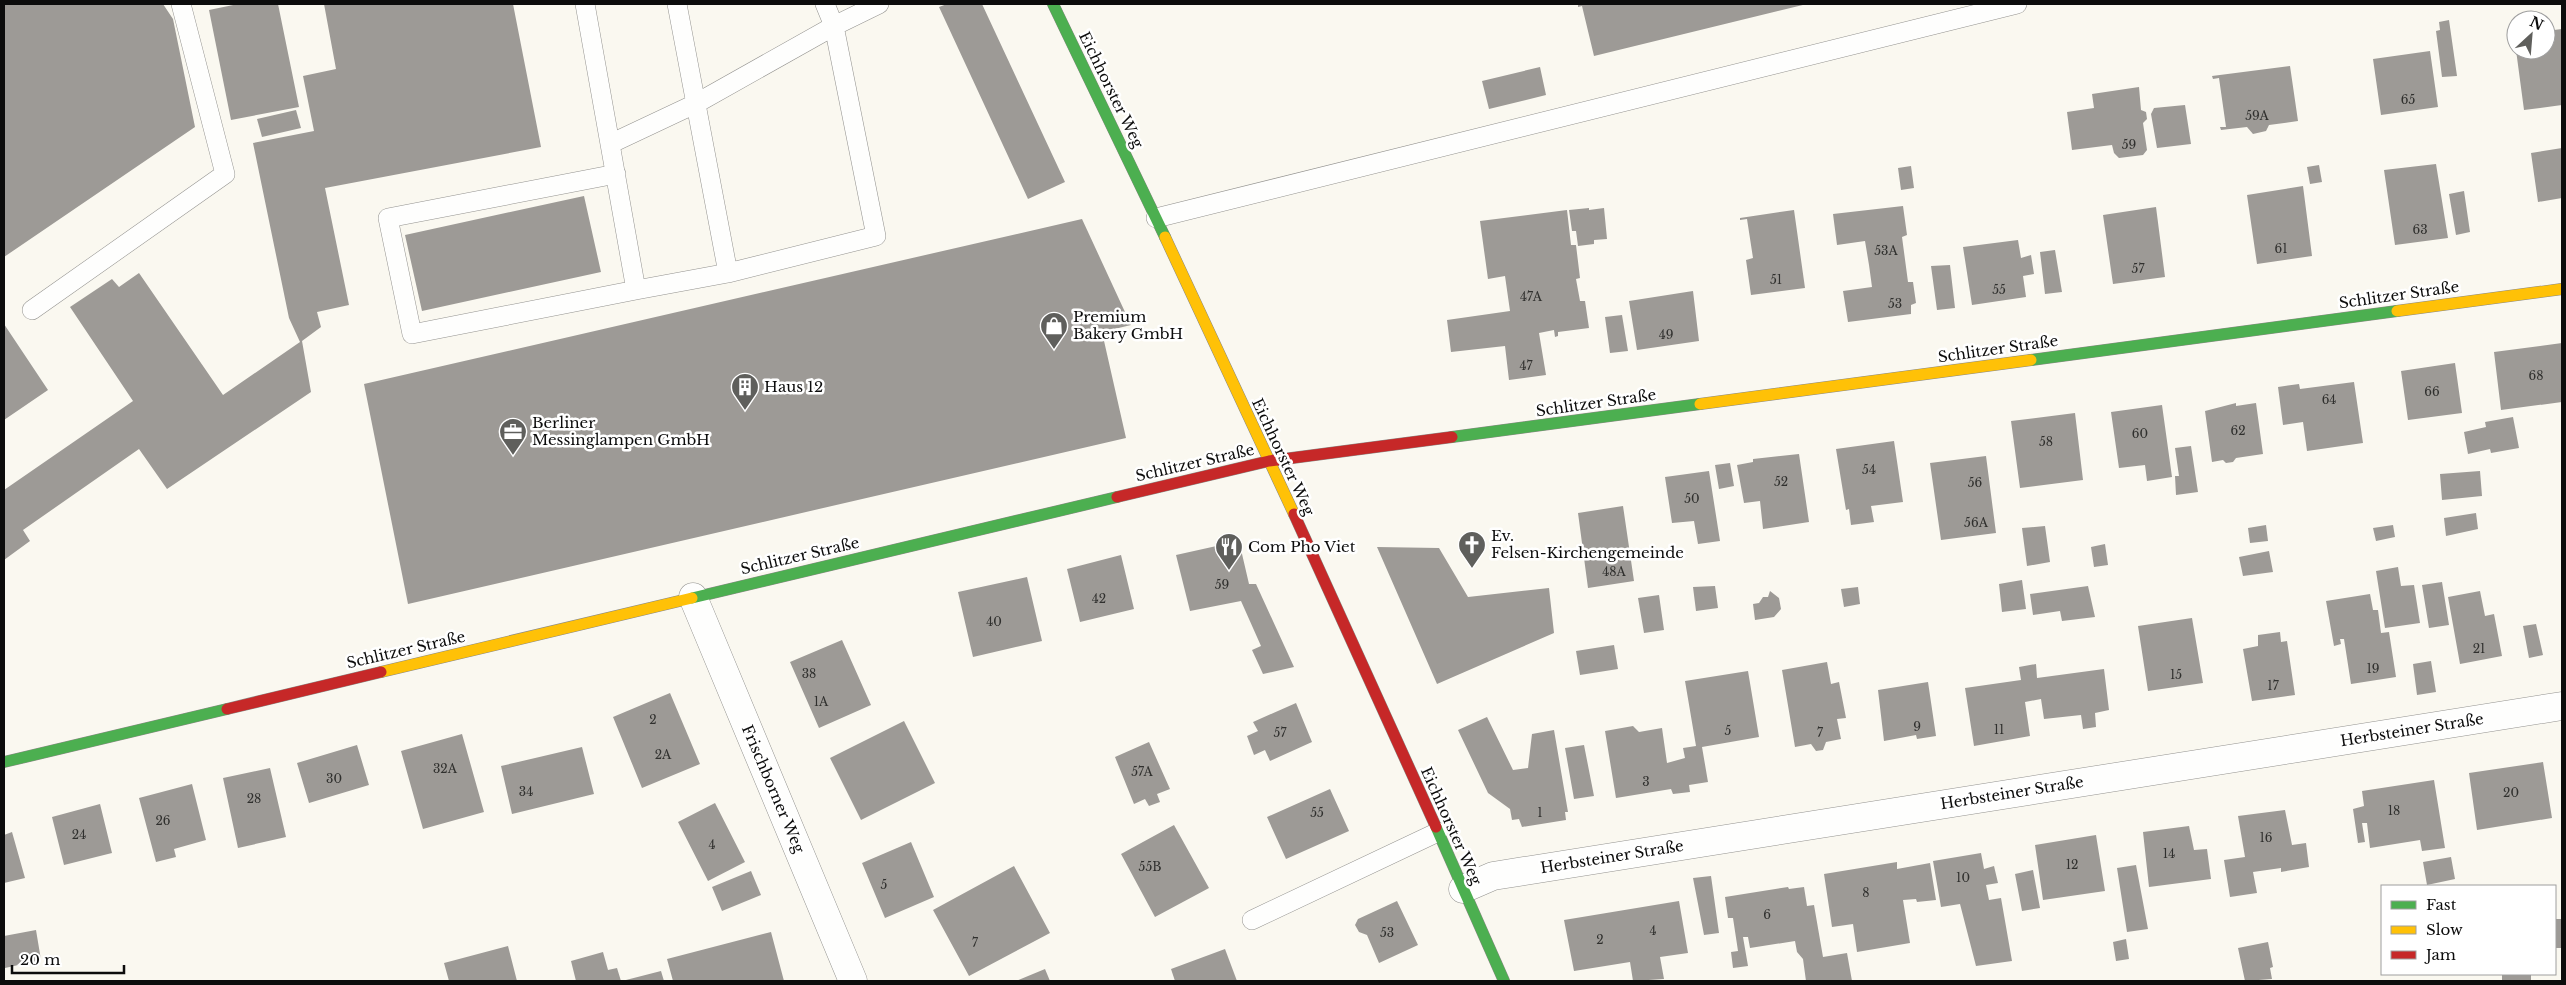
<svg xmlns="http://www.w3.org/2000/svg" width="2566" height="985" viewBox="0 0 2566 985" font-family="'Libre Baskerville',serif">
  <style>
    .building { fill: #9d9a96 }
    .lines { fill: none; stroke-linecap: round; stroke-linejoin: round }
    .lane-casing { stroke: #93928f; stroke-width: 20 }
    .street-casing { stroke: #93928f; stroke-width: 29 }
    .fast-casing { stroke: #8a8985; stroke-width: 12 }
    .slow-casing { stroke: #8a8985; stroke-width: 12 }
    .jam-casing { stroke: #8a8985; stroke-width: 12 }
    .lane { stroke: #fefefd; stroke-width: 19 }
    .street { stroke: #fefefd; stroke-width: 28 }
    .fast { stroke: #4caf50; stroke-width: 11 }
    .slow { stroke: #ffc107; stroke-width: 11 }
    .jam { stroke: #c62828; stroke-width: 11 }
    .labels { text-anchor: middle; stroke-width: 5; stroke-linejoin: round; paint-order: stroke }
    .number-label { font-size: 12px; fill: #30302e }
    .street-label { font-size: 15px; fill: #0c0c0c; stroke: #fff }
    .poi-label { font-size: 15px; fill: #0c0c0c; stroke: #fff; text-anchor: start }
  </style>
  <rect width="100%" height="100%" fill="#faf8f0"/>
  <path class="building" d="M 4,4 L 163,4 L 173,19 L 195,127 L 4,257 Z
    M 238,4 L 278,4 L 299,107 L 231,120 L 209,10 Z
    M 324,4 L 513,4 L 541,147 L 325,188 L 349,305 L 317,312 L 321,327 L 302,341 L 311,392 L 167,489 L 139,449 L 23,530 L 30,541 L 4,560 L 4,490 L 133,401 L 70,307 L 112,279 L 119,287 L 139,273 L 223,395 L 300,342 L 289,318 L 253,143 L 314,131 L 303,76 L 336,69 Z
    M 947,4 L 982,4 L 1065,182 L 1028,199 L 939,7 Z
    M 1578,4 L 1807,4 L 1594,56 L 1582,6 L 1578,7 Z
    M 2449,20 L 2457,76 L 2442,77 L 2436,31 L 2440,30 L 2439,22 Z
    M 2562,29 L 2562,105 L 2524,110 L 2516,50 L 2546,50 L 2546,31 Z
    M 2430,51 L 2438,107 L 2381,115 L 2373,59 Z
    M 2290,66 L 2298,121 L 2269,125 L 2266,131 L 2253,134 L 2247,127 L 2221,130 L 2220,127 L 2226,127 L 2219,78 L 2213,79 L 2212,76 Z
    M 1540,67 L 1546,95 L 1489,109 L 1482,81 Z
    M 2139,87 L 2141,110 L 2146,112 L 2147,119 L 2143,123 L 2147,150 L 2143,155 L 2119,158 L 2114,153 L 2112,145 L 2072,150 L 2067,112 L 2094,108 L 2092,94 Z
    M 2185,105 L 2191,144 L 2157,148 L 2151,114 L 2154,108 Z
    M 296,110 L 301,128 L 262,137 L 257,119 Z
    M 2562,148 L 2562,198 L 2538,202 L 2531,153 Z
    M 2436,164 L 2448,238 L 2395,245 L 2384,170 Z
    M 2319,165 L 2322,182 L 2310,184 L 2307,167 Z
    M 1911,166 L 1914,188 L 1901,190 L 1898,168 Z
    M 2303,186 L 2312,256 L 2257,264 L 2247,195 Z
    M 2464,191 L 2470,232 L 2456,235 L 2449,194 Z
    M 584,196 L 601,272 L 422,311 L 405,235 Z
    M 1903,206 L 1907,235 L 1902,237 L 1908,282 L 1913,282 L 1916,303 L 1911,305 L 1911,314 L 1848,322 L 1843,291 L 1872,287 L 1869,265 L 1865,241 L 1837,245 L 1833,214 Z
    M 2156,207 L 2165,277 L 2113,284 L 2103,215 Z
    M 1589,208 L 1589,210 L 1604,208 L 1607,239 L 1594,240 L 1594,244 L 1578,246 L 1576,231 L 1572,231 L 1569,210 Z
    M 1567,210 L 1571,245 L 1576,245 L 1580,278 L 1576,279 L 1580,301 L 1585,301 L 1589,328 L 1558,332 L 1558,336 L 1555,337 L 1554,330 L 1539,333 L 1546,375 L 1509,380 L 1505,346 L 1451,352 L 1447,320 L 1510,311 L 1505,276 L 1488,279 L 1480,221 Z
    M 1794,210 L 1805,288 L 1751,295 L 1746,260 L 1753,258 L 1747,219 L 1740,220 L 1740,218 Z
    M 1082,219 L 1131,325 L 1102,332 L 1126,438 L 408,604 L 364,384 Z
    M 2018,240 L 2021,258 L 2031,255 L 2034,274 L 2023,276 L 2026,297 L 1972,305 L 1963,247 Z
    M 2055,250 L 2062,292 L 2045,294 L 2040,252 Z
    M 1950,265 L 1955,308 L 1937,310 L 1931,266 Z
    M 1693,291 L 1699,341 L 1637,350 L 1629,301 Z
    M 1622,315 L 1628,351 L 1610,353 L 1605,317 Z
    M 4,324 L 48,390 L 4,420 Z
    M 2562,343 L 2562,402 L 2501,410 L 2494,352 Z
    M 2455,363 L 2462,413 L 2408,420 L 2401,371 Z
    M 2354,382 L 2363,443 L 2307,451 L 2303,422 L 2283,425 L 2278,387 L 2299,384 L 2300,389 Z
    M 2236,403 L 2236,406 L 2256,403 L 2263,454 L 2236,458 L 2233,462 L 2226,463 L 2223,460 L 2212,462 L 2205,411 Z
    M 2162,405 L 2172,477 L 2147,481 L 2145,465 L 2119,468 L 2111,412 Z
    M 2075,413 L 2083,480 L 2020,488 L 2011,421 Z
    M 2513,417 L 2519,448 L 2491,453 L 2490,449 L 2468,454 L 2464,432 L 2486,427 L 2485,422 Z
    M 1894,441 L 1903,502 L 1871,506 L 1874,522 L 1851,525 L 1849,509 L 1846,510 L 1836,449 Z
    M 2191,446 L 2198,492 L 2176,495 L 2175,476 L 2179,476 L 2175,448 Z
    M 1799,454 L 1809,522 L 1763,529 L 1760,501 L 1744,503 L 1737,465 L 1753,462 L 1753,459 Z
    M 1986,456 L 1996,533 L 1941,540 L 1930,463 Z
    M 1730,463 L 1734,486 L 1719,489 L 1715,465 Z
    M 1709,471 L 1720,541 L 1698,544 L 1694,521 L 1672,523 L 1665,477 Z
    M 2480,471 L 2482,496 L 2442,500 L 2440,474 Z
    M 1623,506 L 1634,581 L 1588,588 L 1578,513 Z
    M 2476,513 L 2478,529 L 2446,536 L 2444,518 Z
    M 2266,525 L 2268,541 L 2250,543 L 2248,528 Z
    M 2393,525 L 2395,537 L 2376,541 L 2373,528 Z
    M 2045,526 L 2050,562 L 2027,566 L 2022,528 Z
    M 1239,541 L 1249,584 L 1256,584 L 1294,667 L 1263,674 L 1252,650 L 1261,646 L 1241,601 L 1190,611 L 1176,555 Z
    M 2105,544 L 2108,565 L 2094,567 L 2091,547 Z
    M 1377,547 L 1439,548 L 1468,597 L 1549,588 L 1554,633 L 1437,684 Z
    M 2269,551 L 2273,572 L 2243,576 L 2239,557 Z
    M 1121,555 L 1134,609 L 1080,622 L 1067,569 Z
    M 2398,567 L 2401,586 L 2414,585 L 2420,623 L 2385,628 L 2376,571 Z
    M 1027,577 L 1042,641 L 973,657 L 958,592 Z
    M 2022,580 L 2026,609 L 2002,612 L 1999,584 Z
    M 2442,582 L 2449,625 L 2429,628 L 2422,585 Z
    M 1715,586 L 1718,608 L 1696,611 L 1693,587 Z
    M 2088,586 L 2095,617 L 2062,621 L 2060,611 L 2033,615 L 2030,594 Z
    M 1858,587 L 1860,604 L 1844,607 L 1841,589 Z
    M 1770,591 L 1779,598 L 1781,609 L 1774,617 L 1755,620 L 1753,604 L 1759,603 L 1763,597 L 1768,597 Z
    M 2480,591 L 2485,616 L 2494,614 L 2502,656 L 2460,664 L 2448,597 Z
    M 2370,594 L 2373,610 L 2378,610 L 2381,633 L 2389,632 L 2396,677 L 2351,684 L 2344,639 L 2340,639 L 2341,644 L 2334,646 L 2326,601 Z
    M 1659,595 L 1664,630 L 1644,633 L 1638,598 Z
    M 2192,618 L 2203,683 L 2148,691 L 2138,626 Z
    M 2536,624 L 2543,655 L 2529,658 L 2523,626 Z
    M 2280,632 L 2281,642 L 2287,641 L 2295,695 L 2252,701 L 2243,649 L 2258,646 L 2258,635 Z
    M 842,640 L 871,705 L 819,728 L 790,662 Z
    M 1614,645 L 1618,669 L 1580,675 L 1576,651 Z
    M 2431,661 L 2436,692 L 2417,695 L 2413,664 Z
    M 1827,662 L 1831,684 L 1839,682 L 1846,718 L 1837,719 L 1841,739 L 1826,742 L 1823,750 L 1816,751 L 1811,744 L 1795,747 L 1782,670 Z
    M 2036,664 L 2037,678 L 2104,669 L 2109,710 L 2095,713 L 2096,727 L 2083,729 L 2081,715 L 2044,719 L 2041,699 L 2025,702 L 2030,736 L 1974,746 L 1965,688 L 2021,680 L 2019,667 Z
    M 1748,671 L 1759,737 L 1702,747 L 1708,782 L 1689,785 L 1690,792 L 1673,794 L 1671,789 L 1616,798 L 1605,731 L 1633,726 L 1639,732 L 1662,728 L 1667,763 L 1685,758 L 1683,748 L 1696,746 L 1685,681 Z
    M 1928,682 L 1936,736 L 1917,739 L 1916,735 L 1884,741 L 1878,690 Z
    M 670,693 L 700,764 L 642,788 L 613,717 Z
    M 1296,703 L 1312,742 L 1270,761 L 1265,750 L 1254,755 L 1247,736 L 1258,731 L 1253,722 Z
    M 1487,717 L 1513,770 L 1528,768 L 1532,734 L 1554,730 L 1568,812 L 1565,812 L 1566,820 L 1522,827 L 1519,819 L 1512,820 L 1510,809 L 1488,793 L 1458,730 Z
    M 904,721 L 935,783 L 861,820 L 830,758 Z
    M 462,734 L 484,812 L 423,829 L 401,751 Z
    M 1149,742 L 1170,789 L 1157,794 L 1160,802 L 1149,806 L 1145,799 L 1134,804 L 1115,757 Z
    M 357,745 L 369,785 L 309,803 L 297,763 Z
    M 1584,745 L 1594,796 L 1574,799 L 1565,748 Z
    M 582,747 L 594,794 L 512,814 L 501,766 Z
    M 2543,762 L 2552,818 L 2477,830 L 2469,773 Z
    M 270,768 L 286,837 L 238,848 L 223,778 Z
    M 2434,780 L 2445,848 L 2422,851 L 2420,840 L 2370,848 L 2367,823 L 2362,823 L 2365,842 L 2358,843 L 2353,809 L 2364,806 L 2362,791 Z
    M 192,784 L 206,840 L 174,849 L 176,857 L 156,862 L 139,798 Z
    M 1330,789 L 1349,831 L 1286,859 L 1267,817 Z
    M 715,803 L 745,862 L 708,881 L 678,822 Z
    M 100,804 L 112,853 L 64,865 L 52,817 Z
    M 2285,810 L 2292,845 L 2306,843 L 2309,867 L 2281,872 L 2281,868 L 2253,872 L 2257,893 L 2230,897 L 2224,860 L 2245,857 L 2238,816 Z
    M 1174,825 L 1209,888 L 1155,917 L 1121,854 Z
    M 2189,826 L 2194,850 L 2207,849 L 2211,879 L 2149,887 L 2143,832 Z
    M 12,832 L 25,878 L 4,883 L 4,835 Z
    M 2096,835 L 2105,891 L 2043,900 L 2035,845 Z
    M 911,842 L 934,897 L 885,918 L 862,863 Z
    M 1981,853 L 1984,869 L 1994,866 L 1998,883 L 1986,885 L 1989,900 L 2001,898 L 2012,961 L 1976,966 L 1960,904 L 1941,907 L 1933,861 Z
    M 2451,857 L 2455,879 L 2427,885 L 2423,862 Z
    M 1897,862 L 1897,869 L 1930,863 L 1936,900 L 1917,902 L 1916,899 L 1903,900 L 1910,943 L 1857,952 L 1853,924 L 1832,927 L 1824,874 Z
    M 2136,865 L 2148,929 L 2127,932 L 2117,868 Z
    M 1014,866 L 1050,933 L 969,976 L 933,910 Z
    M 2033,870 L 2040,908 L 2022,911 L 2015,874 Z
    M 751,871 L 761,895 L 722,911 L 712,887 Z
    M 1711,876 L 1719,933 L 1704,935 L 1693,878 Z
    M 1788,887 L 1789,889 L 1804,887 L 1807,906 L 1814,905 L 1823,957 L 1847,953 L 1852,981 L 1806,981 L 1803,959 L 1797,952 L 1795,941 L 1750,948 L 1748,937 L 1743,937 L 1748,966 L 1733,968 L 1731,952 L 1738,951 L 1733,918 L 1728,918 L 1725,897 Z
    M 1397,901 L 1418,945 L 1379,963 L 1367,935 L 1359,932 L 1355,925 L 1358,919 Z
    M 1679,901 L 1688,953 L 1660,957 L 1664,979 L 1633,981 L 1630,962 L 1574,971 L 1564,920 Z
    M 2555,919 L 2562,919 L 2562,948 L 2555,948 Z
    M 36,930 L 41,960 L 5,968 L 4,936 Z
    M 771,932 L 784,981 L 673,981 L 667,959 Z
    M 2126,939 L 2129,959 L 2116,961 L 2113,942 Z
    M 2268,942 L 2273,967 L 2270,968 L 2272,979 L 2245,981 L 2238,948 Z
    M 508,946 L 517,981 L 449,981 L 444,963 Z
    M 1225,949 L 1237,981 L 1175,981 L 1171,969 Z
    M 603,952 L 608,970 L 617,968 L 621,981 L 576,981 L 571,961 Z
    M 1045,969 L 1050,981 L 1016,981 Z
    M 661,971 L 664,981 L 622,981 Z
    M 2502,974 L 2531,974 L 2531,981 L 2502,981 Z"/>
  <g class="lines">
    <defs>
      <path id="lane" d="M 585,4 L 610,144 L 697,103 L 834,26 L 879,4
        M 677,4 L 728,273 L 876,236 L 834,26 L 825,4
        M 610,144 L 636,290 L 728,273
        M 616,174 L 388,218 L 412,334 L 636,290
        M 1156,218 L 2017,4
        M 32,310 L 225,174 L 181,4
        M 1252,920 L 1438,832"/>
      <path id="street" d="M 693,597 L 853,981
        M 1463,889 L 1493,876 L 2562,706"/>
      <path id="fast" d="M 1053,4 L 1165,237
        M 2031,360 L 2397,311
        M 1452,437 L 1700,404
        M 692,598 L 1117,497
        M 4,762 L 227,709
        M 1436,827 L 1504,981"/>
      <path id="slow" d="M 1165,237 L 1294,514
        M 2397,311 L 2562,289
        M 1700,404 L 2031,360
        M 381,672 L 692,598"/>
      <path id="jam" d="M 1117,497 L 1269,461 L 1452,437
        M 1294,514 L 1436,827
        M 227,709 L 381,672"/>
    </defs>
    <use href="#lane" class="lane-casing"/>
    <use href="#street" class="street-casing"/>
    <use href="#fast" class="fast-casing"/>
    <use href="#slow" class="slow-casing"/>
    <use href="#jam" class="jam-casing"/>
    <use href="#lane" class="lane"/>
    <use href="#street" class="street"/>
    <use href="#fast" class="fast"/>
    <use href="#slow" class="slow"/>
    <use href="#jam" class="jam"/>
  </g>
  <defs>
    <symbol id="shop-pin" viewBox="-11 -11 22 30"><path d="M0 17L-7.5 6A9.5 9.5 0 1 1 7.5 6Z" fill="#5f5f5c" stroke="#fff"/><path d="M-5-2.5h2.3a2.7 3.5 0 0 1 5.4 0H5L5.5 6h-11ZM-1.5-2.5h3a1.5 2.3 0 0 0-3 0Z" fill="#fff"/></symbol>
    <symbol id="building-pin" viewBox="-11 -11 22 30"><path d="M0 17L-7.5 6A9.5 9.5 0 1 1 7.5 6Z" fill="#5f5f5c" stroke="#fff"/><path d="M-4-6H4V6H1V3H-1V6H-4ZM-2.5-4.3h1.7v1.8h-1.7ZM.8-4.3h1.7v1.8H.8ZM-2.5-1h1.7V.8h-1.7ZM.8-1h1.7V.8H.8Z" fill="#fff"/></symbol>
    <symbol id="office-pin" viewBox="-11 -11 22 30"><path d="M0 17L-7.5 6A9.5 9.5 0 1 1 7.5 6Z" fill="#5f5f5c" stroke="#fff"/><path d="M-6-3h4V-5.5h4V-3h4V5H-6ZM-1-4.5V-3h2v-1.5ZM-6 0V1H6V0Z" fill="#fff"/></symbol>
    <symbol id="church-pin" viewBox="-11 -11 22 30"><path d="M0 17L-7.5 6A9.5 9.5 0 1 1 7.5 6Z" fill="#5f5f5c" stroke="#fff"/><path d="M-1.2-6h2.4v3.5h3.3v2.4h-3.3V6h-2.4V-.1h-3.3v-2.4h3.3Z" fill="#fff"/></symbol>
    <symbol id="restaurant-pin" viewBox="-11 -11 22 30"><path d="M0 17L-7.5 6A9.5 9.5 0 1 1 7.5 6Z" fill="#5f5f5c" stroke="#fff"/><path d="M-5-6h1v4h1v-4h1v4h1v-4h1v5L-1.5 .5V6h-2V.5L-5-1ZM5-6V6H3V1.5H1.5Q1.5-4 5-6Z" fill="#fff"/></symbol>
  </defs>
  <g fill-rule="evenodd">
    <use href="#shop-pin" x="1038" y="310" width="32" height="43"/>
    <use href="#building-pin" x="729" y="371" width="32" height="43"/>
    <use href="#office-pin" x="497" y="416" width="32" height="43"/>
    <use href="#church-pin" x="1456" y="529" width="32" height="43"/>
    <use href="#restaurant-pin" x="1213" y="531" width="32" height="43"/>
  </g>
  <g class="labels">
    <g class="number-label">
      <text x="2408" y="104">65</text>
      <text x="2257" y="120">59A</text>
      <text x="2129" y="149">59</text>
      <text x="2420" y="234">63</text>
      <text x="2281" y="253">61</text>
      <text x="1886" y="255">53A</text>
      <text x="2138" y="273">57</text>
      <text x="1776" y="284">51</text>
      <text x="1999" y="294">55</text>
      <text x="1531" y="301">47A</text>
      <text x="1895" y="308">53</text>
      <text x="1666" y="339">49</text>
      <text x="1526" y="370">47</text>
      <text x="2536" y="380">68</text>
      <text x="2432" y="396">66</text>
      <text x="2329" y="404">64</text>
      <text x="2238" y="435">62</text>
      <text x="2140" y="438">60</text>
      <text x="2046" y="446">58</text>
      <text x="1869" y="474">54</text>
      <text x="1781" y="486">52</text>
      <text x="1975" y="487">56</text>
      <text x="1692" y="503">50</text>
      <text x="1976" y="527">56A</text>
      <text x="1614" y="576">48A</text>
      <text x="1222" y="589">59</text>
      <text x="1099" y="603">42</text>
      <text x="994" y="626">40</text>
      <text x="2479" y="653">21</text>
      <text x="2373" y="673">19</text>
      <text x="809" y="678">38</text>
      <text x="2176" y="679">15</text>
      <text x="2273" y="690">17</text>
      <text x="821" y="706">1A</text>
      <text x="653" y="724">2</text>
      <text x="1917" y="731">9</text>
      <text x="1999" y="734">11</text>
      <text x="1728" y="735">5</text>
      <text x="1280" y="737">57</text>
      <text x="1820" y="737">7</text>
      <text x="663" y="759">2A</text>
      <text x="445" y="773">32A</text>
      <text x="1142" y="776">57A</text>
      <text x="334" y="783">30</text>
      <text x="1646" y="786">3</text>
      <text x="526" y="796">34</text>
      <text x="2511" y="797">20</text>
      <text x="254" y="803">28</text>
      <text x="2394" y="815">18</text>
      <text x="1317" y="817">55</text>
      <text x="1540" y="817">1</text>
      <text x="163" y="825">26</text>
      <text x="79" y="839">24</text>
      <text x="2266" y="842">16</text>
      <text x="712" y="849">4</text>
      <text x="2169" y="858">14</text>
      <text x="2072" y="869">12</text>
      <text x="1150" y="871">55B</text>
      <text x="1963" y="882">10</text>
      <text x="884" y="889">5</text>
      <text x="1866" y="897">8</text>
      <text x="1767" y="919">6</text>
      <text x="1653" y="935">4</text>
      <text x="1387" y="937">53</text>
      <text x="1600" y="944">2</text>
      <text x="975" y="947">7</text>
    </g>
    <g class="street-label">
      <text transform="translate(1111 90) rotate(64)" y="5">Eichhorster Weg</text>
      <text transform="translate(2399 295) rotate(-8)" y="5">Schlitzer Straße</text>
      <text transform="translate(1998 349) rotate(-8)" y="5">Schlitzer Straße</text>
      <text transform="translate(1596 403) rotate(-8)" y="5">Schlitzer Straße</text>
      <text transform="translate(1283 457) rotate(65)" y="5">Eichhorster Weg</text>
      <text transform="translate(1195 463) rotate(-13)" y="5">Schlitzer Straße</text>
      <text transform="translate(800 556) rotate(-13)" y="5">Schlitzer Straße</text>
      <text transform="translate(406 650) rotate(-13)" y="5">Schlitzer Straße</text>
      <text transform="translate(2412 730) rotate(-9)" y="5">Herbsteiner Straße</text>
      <text transform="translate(773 789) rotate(67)" y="5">Frischborner Weg</text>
      <text transform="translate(2012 793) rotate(-9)" y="5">Herbsteiner Straße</text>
      <text transform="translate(1451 826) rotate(66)" y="5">Eichhorster Weg</text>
      <text transform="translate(1612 857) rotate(-9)" y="5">Herbsteiner Straße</text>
    </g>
    <g class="poi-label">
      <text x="1073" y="322">Premium<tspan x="1073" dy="17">Bakery GmbH</tspan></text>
      <text x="764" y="392">Haus 12</text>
      <text x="532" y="428">Berliner<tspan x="532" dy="17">Messinglampen GmbH</tspan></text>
      <text x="1491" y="541">Ev.<tspan x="1491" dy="17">Felsen-Kirchengemeinde</tspan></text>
      <text x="1248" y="552">Com Pho Viet</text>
    </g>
  </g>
  <rect width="2566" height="985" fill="none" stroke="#0c0c0c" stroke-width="10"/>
  <rect x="2381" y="885" width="175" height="90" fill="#ffffff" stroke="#9e9e9e"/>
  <rect x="2391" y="901" width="25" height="8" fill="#4caf50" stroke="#9e9e9e"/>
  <text x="2426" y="910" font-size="15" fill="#0c0c0c">Fast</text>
  <rect x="2391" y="926" width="25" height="8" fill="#ffc107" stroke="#9e9e9e"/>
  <text x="2426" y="935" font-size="15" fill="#0c0c0c">Slow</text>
  <rect x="2391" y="951" width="25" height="8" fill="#c62828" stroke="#9e9e9e"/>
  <text x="2426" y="960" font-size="15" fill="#0c0c0c">Jam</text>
  <g transform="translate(2531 35) rotate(26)"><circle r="24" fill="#ffffff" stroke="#9e9e9e"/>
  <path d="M0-4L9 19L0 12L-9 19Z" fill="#5f5f5c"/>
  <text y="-8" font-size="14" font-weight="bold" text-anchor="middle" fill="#0c0c0c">N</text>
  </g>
  <path d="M12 965v8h112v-8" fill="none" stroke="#0c0c0c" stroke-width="2.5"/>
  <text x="20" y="965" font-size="15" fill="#0c0c0c" stroke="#ffffff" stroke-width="4" paint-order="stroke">20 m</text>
</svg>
